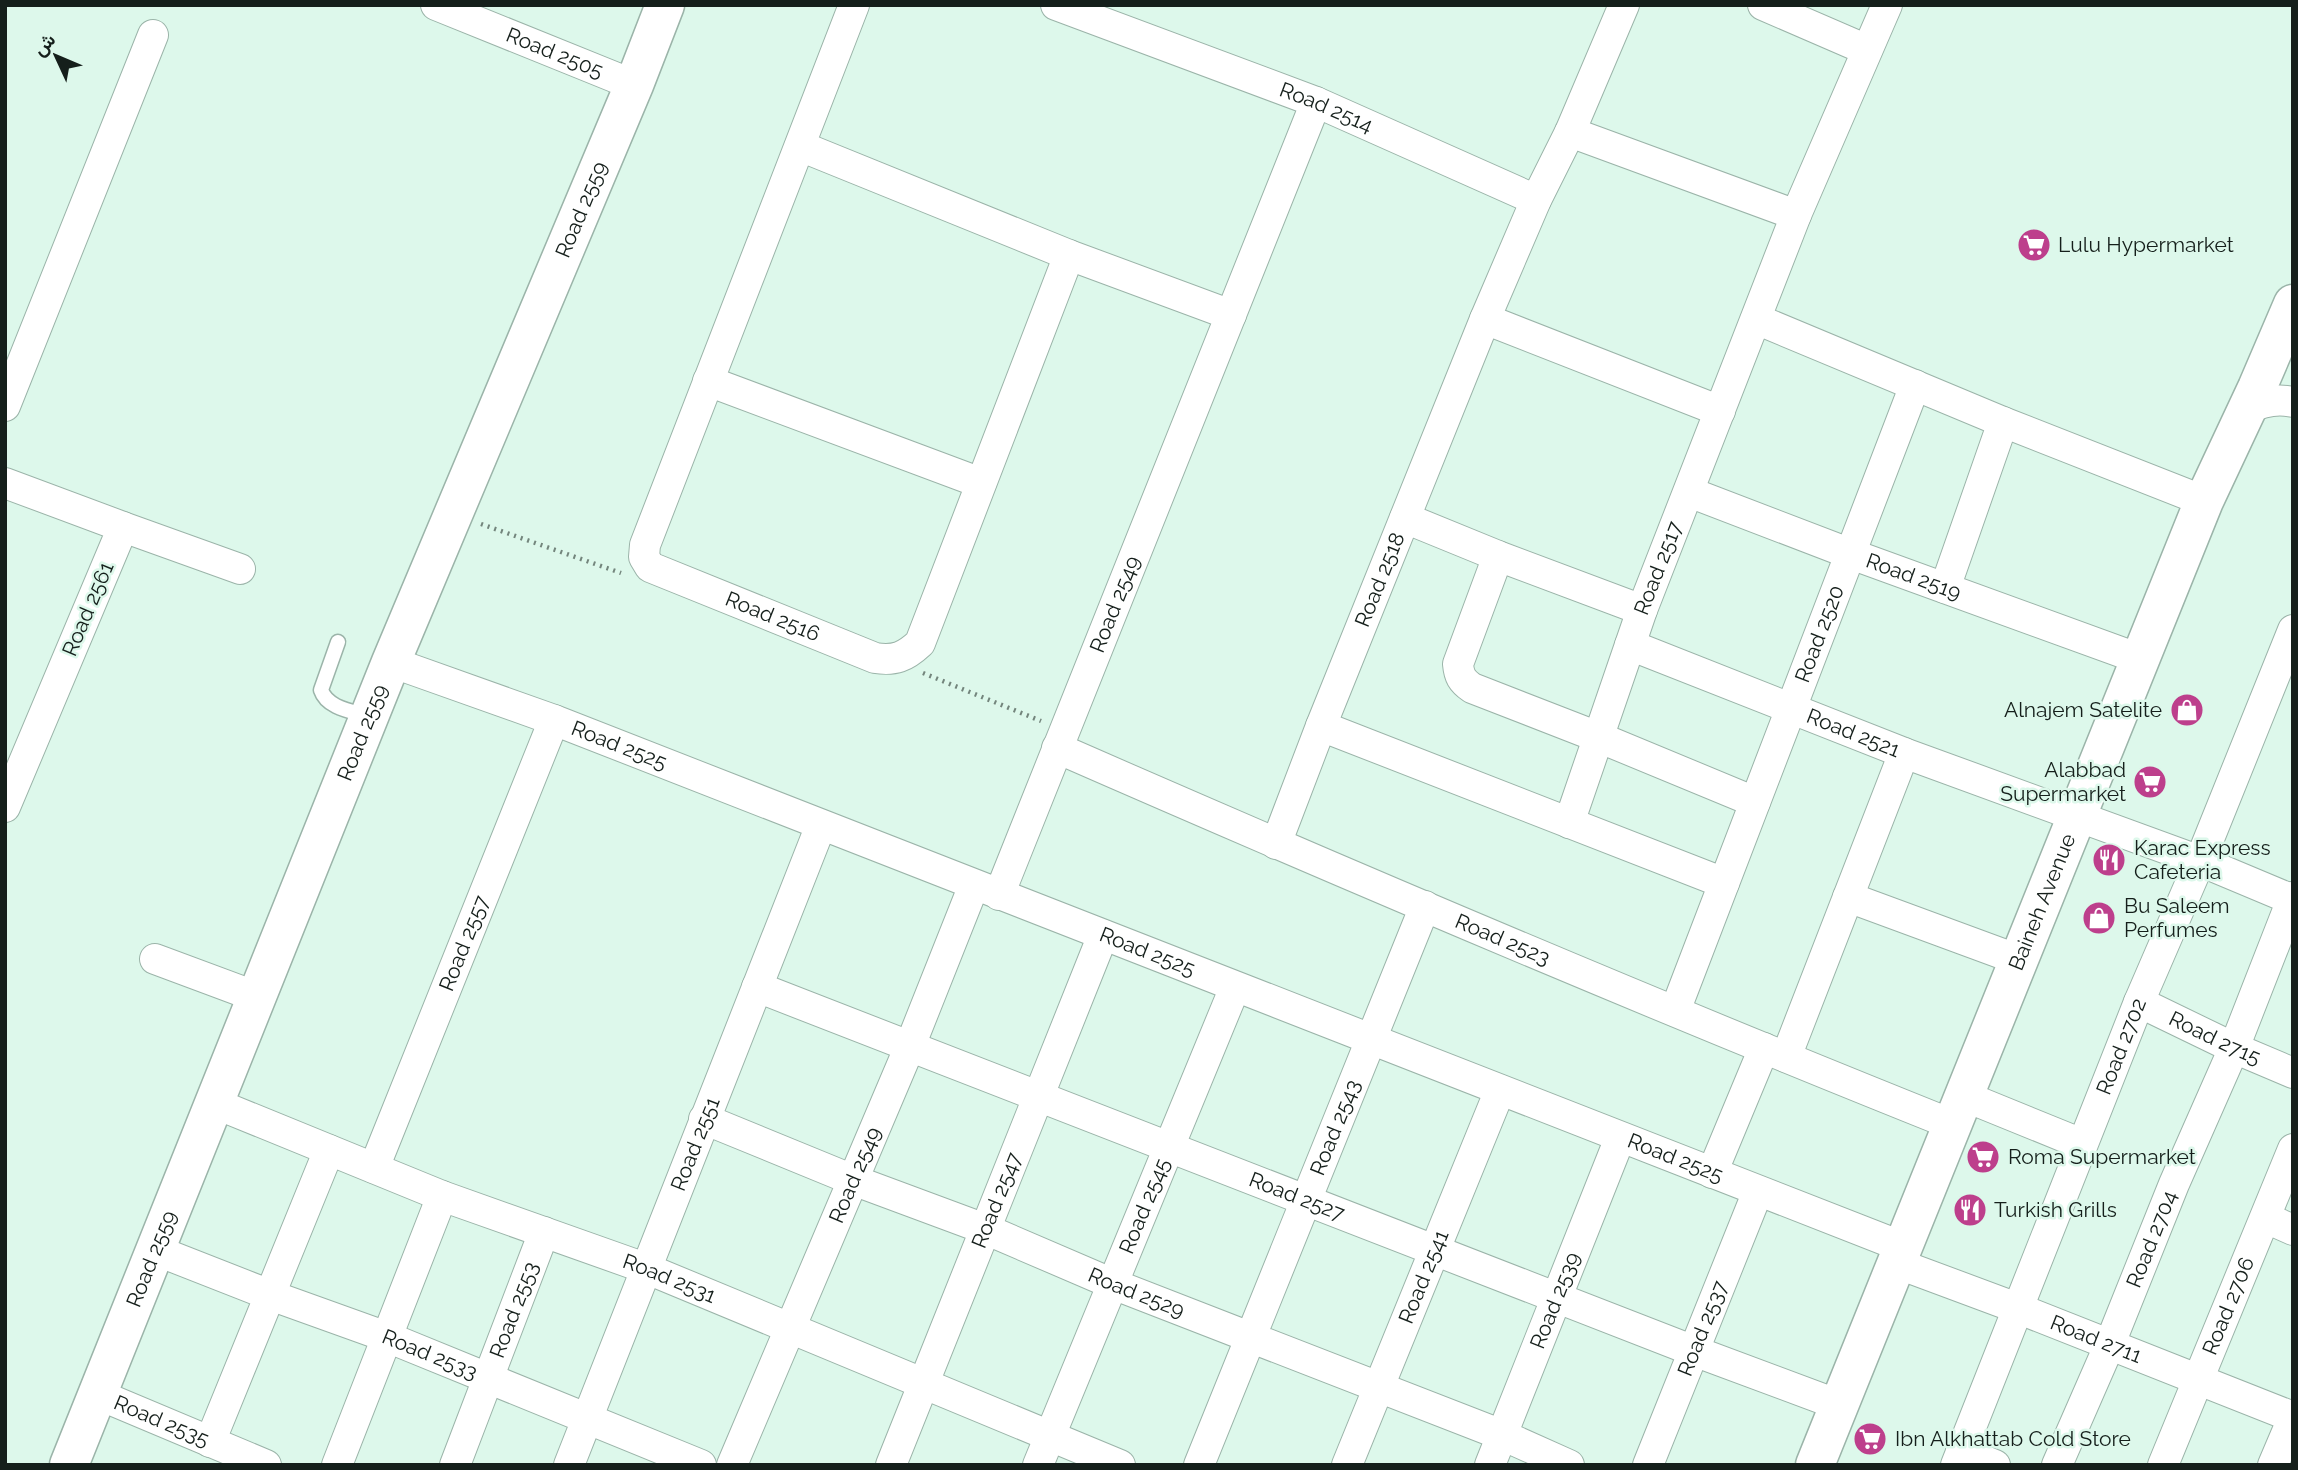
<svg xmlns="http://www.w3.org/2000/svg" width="2298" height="1470" viewBox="0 0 2298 1470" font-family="Raleway,Vazirmatn,sans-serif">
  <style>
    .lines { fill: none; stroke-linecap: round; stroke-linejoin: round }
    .lane-casing { stroke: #9bb4a9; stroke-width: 17 }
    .street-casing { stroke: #9bb4a9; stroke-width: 32 }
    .secondary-casing { stroke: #9bb4a9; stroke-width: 41 }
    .path { stroke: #73857c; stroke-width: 4.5; stroke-dasharray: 2 5; stroke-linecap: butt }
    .lane { stroke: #fff; stroke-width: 14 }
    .street { stroke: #fff; stroke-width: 30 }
    .secondary { stroke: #fff; stroke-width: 38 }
    .labels { text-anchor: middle; stroke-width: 5; stroke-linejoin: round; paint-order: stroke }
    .street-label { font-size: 21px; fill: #151f1b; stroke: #ddf8eb }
    .poi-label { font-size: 21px; fill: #151f1b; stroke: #ddf8eb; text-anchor: start }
  </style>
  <rect width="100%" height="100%" fill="#ddf8eb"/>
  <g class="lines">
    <defs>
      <path id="lane" d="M 338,642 L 321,690 C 327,708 351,711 368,716"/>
      <g id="street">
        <path id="s1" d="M 436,5 L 634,85"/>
        <path id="s2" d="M 854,5 L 645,545 L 644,557 L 650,567 L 875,658 C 895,661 905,657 920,643 L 1069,255"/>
        <path id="s3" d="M 1056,5 L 1316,102 L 1536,200"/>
        <path d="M 1763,5 L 1867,50"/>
        <path d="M 1570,132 L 1796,215"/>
        <path d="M 800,146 L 1069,255 L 1231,315"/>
        <path d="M 1485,319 L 1720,411"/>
        <path d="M 1756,319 L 2003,422 L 2204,501"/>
        <path d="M 708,381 L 981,483"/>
        <path d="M 5,406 L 153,35"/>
        <path d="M 2247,409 C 2261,402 2276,398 2293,402"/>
        <path d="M 5,483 L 123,527 L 5,807"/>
        <path id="s4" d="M 1689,492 L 1851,554 L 2140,659"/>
        <path d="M 1405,518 L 1498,556 L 1642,610"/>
        <path d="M 123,527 L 240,569"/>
        <path d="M 1498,556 L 1458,664 C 1459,676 1462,681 1472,688 L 1598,737 L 1755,802"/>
        <path d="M 1945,588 L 2003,422"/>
        <path id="s5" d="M 1630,645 L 1904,753 L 2200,861 L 2293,900"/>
        <path id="s6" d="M 391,662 L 554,720 L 1903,1247"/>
        <path d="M 1321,726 L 1724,883"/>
        <path id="s7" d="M 1057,748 C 1354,878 1651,1004 1951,1124"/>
        <path id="s8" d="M 1569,823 L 1642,610 L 1796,215 L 1887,5"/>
        <path id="s9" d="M 1276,844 L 1321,726 L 1485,319 L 1536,200 L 1570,132 L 1624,5"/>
        <path id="s10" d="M 999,895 L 1316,102"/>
        <path d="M 1848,897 L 2019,960"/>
        <path d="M 155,959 L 257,997"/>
        <path id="s11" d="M 757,987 L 1694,1351 L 1839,1405"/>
        <path id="s12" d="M 2139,1002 L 2234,1048 L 2293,1073"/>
        <path id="s13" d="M 1675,1011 L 1915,385"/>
        <path d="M 1786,1057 L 1904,753"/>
        <path d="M 1964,1096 L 2082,1144"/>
        <path id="s14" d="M 214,1103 L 442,1196 L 645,1268 L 1120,1465"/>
        <path id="s15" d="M 704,1119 L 853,1180 L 985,1229 L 1113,1284 L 1502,1435 L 1569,1465"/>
        <path id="s16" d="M 374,1168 L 554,720"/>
        <path d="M 1712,1173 L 1764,1048"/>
        <path d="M 2266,1218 L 2293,1230"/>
        <path id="s17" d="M 155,1250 L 270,1295 L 387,1337 L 701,1465"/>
        <path id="s18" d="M 1896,1263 L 2017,1308 L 2293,1417"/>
        <path id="s19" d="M 97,1394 L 266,1465"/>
        <path d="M 210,1442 L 329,1150"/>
        <path d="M 1961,1451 L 1995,1465"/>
        <path d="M 337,1465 L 442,1196"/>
        <path id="s20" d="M 455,1465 L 544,1232"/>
        <path id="s21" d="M 569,1465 L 821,825"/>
        <path id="s22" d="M 732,1465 L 910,1046 L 974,885"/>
        <path id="s23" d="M 891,1465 L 1103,935"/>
        <path id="s24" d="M 1038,1465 L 1235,987"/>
        <path id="s25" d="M 1199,1465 L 1425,906"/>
        <path id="s26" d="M 1347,1465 L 1500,1090"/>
        <path id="s27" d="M 1490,1465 L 1620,1138"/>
        <path id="s28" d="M 1648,1465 L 1758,1191"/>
        <path id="s29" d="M 1956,1465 L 2139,1002 L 2200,861 L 2293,630"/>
        <path id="s30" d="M 2057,1465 L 2109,1346 L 2174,1184 L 2234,1048 L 2293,897"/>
        <path id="s31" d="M 2163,1465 L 2293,1149"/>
        <path d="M 2273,1465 L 2293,1418"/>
      </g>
      <g id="secondary">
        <path id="s32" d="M 69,1465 L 391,662 L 634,85 L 665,5"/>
        <path id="s33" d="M 1815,1465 L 2204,501 L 2257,388 L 2293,304"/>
      </g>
    </defs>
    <use href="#lane" class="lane-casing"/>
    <use href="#street" class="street-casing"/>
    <use href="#secondary" class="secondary-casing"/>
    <path class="path" d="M 481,524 L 621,573
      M 923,673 L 1041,721"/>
    <use href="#lane" class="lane"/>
    <use href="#street" class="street"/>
    <use href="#secondary" class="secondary"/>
  </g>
  <defs>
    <symbol id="supermarket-disc" viewBox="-11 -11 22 22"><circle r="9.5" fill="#bd3f8c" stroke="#ddf8eb"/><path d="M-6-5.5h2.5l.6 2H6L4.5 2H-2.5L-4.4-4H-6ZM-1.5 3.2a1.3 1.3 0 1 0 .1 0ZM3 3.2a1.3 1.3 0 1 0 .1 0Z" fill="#fff"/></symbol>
    <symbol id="shop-disc" viewBox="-11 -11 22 22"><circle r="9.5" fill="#bd3f8c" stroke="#ddf8eb"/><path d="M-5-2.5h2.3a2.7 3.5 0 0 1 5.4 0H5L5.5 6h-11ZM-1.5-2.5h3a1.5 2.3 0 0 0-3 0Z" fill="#fff"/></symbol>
    <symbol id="restaurant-disc" viewBox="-11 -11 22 22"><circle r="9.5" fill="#bd3f8c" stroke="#ddf8eb"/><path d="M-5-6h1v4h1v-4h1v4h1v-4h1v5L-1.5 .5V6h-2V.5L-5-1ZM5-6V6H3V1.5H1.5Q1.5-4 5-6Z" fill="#fff"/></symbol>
  </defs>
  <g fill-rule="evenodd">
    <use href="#supermarket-disc" x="2015" y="226" width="38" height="38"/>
    <use href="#shop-disc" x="2168" y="691" width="38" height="38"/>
    <use href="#supermarket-disc" x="2131" y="763" width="38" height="38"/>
    <use href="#restaurant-disc" x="2090" y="841" width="38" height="38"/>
    <use href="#shop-disc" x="2080" y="899" width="38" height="38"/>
    <use href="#supermarket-disc" x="1964" y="1138" width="38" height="38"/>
    <use href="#restaurant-disc" x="1951" y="1191" width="38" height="38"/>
    <use href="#supermarket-disc" x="1851" y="1420" width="38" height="38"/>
  </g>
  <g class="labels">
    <g class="street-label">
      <text dy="7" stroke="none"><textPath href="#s1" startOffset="128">Road 2505</textPath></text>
      <text dy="7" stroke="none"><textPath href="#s3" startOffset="289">Road 2514</textPath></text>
      <text dy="7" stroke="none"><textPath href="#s32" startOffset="1356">Road 2559</textPath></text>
      <text dy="7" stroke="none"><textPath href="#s8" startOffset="270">Road 2517</textPath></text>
      <text dy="7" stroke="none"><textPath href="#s4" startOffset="240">Road 2519</textPath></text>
      <text dy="7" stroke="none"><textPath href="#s9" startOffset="284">Road 2518</textPath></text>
      <text dy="7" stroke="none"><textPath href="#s10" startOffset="313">Road 2549</textPath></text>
      <text transform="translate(88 609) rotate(-67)" y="7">Road 2561</text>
      <text dy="7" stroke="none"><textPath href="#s2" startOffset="735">Road 2516</textPath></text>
      <text dy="7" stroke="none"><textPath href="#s13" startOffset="404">Road 2520</textPath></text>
      <text dy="7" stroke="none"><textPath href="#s32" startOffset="789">Road 2559</textPath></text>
      <text dy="7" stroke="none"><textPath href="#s5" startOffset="240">Road 2521</textPath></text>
      <text dy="7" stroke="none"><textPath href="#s6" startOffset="243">Road 2525</textPath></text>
      <text dy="7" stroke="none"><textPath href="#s33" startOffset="607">Baineh Avenue</textPath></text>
      <text dy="7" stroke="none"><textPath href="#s7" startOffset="485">Road 2523</textPath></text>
      <text dy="7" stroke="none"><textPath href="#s16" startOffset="242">Road 2557</textPath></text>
      <text dy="7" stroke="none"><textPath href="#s6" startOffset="810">Road 2525</textPath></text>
      <text dy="7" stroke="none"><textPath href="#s12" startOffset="84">Road 2715</textPath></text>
      <text dy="7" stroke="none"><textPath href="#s29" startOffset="450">Road 2702</textPath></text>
      <text dy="7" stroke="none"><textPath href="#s25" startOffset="364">Road 2543</textPath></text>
      <text dy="7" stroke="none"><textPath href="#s21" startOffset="345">Road 2551</textPath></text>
      <text dy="7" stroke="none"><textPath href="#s6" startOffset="1377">Road 2525</textPath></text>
      <text dy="7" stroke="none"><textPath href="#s22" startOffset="315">Road 2549</textPath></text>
      <text dy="7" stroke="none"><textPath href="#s11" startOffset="579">Road 2527</textPath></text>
      <text dy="7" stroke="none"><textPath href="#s23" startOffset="285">Road 2547</textPath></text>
      <text dy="7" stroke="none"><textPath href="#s24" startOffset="280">Road 2545</textPath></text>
      <text dy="7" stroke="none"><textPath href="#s30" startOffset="245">Road 2704</textPath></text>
      <text dy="7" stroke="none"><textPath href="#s32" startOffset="222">Road 2559</textPath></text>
      <text dy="7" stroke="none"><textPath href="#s26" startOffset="203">Road 2541</textPath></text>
      <text dy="7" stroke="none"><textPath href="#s14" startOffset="488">Road 2531</textPath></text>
      <text dy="7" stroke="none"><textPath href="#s15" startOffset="466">Road 2529</textPath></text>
      <text dy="7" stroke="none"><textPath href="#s27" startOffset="177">Road 2539</textPath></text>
      <text dy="7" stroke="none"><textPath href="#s31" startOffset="172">Road 2706</textPath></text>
      <text dy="7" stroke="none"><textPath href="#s20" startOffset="166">Road 2553</textPath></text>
      <text dy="7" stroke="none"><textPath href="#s28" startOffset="147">Road 2537</textPath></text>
      <text dy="7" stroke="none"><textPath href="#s18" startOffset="214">Road 2711</textPath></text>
      <text dy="7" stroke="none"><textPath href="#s17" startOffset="294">Road 2533</textPath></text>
      <text dy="7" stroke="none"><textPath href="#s19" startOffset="70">Road 2535</textPath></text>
    </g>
    <g class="poi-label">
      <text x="2058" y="252">Lulu Hypermarket</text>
      <text x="2162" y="717" text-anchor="end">Alnajem Satelite</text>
      <text x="2126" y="777" text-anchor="end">Alabbad<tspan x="2126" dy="24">Supermarket</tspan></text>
      <text x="2134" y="855">Karac Express<tspan x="2134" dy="24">Cafeteria</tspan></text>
      <text x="2124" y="913">Bu Saleem<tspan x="2124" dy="24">Perfumes</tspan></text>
      <text x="2008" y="1164">Roma Supermarket</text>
      <text x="1994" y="1217">Turkish Grills</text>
      <text x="1895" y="1446">Ibn Alkhattab Cold Store</text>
    </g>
  </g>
  <rect width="2298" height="1470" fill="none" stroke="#151f1b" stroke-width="14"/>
  <g transform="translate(56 56) rotate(314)" stroke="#ddf8eb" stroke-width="5" paint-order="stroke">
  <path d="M0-5L12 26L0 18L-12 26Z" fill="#151f1b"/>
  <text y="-10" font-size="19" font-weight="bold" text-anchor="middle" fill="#151f1b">ش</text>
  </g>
</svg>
